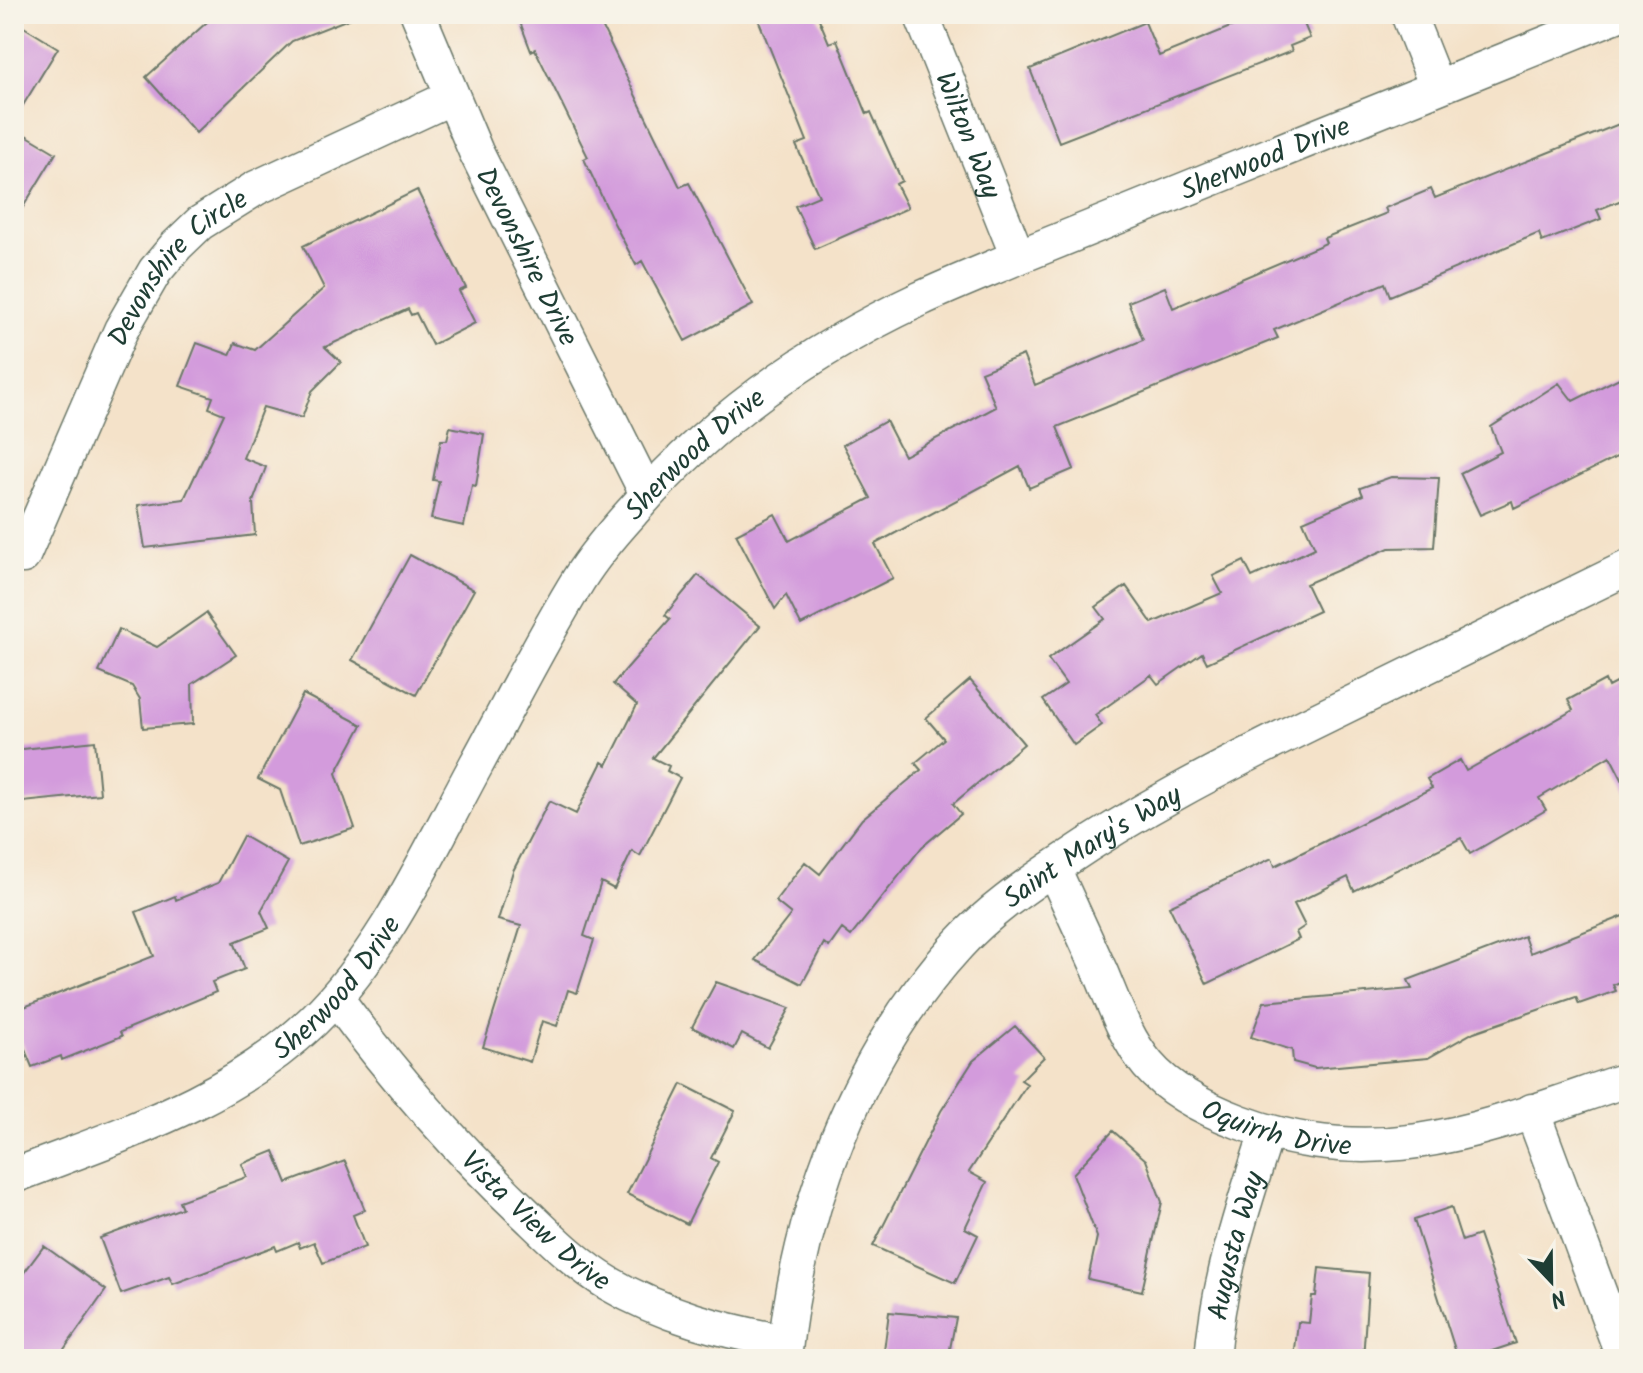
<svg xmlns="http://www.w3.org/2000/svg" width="1643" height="1373" viewBox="0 0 1643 1373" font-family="Kalam,sans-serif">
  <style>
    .building { fill: #d39bdc }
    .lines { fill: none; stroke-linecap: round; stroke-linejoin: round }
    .street-casing { stroke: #6a7768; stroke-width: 37 }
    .street { stroke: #fff; stroke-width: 34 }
    .labels { text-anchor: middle; stroke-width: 8; stroke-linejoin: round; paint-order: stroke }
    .street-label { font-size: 28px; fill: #1f3d34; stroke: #f7f3e8 }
  </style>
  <rect width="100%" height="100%" fill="#f7f3e8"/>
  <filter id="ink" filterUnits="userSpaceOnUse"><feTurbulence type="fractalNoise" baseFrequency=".0125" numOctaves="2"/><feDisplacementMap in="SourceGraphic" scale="16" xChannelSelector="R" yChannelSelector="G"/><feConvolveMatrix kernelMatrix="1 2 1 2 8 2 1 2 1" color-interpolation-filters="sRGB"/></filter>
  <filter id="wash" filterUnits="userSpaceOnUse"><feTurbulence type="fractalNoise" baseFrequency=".006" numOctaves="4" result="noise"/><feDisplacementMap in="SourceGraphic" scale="32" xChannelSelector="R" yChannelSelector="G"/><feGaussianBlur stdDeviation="1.8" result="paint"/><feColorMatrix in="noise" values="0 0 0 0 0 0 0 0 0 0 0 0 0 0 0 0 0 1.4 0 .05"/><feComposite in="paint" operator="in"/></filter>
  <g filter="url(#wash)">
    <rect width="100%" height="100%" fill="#f4e2c9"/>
    <g id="blocks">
      <path class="building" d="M 216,14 L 356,14 L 356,16 L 292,41 L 196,133 L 146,77 Z
        M 517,14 L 596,14 L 680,187 L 689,183 L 753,305 L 685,341 L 642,261 L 636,265 L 614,223 L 584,159 L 588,157 L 535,49 L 531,51 Z
        M 756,14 L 817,14 L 829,43 L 837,40 L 867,114 L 871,112 L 902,181 L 896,184 L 908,208 L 815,249 L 795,206 L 819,196 L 796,145 L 807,141 Z
        M 1228,14 L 1300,14 L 1310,38 L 1290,46 L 1292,51 L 1059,142 L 1030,69 L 1145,22 L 1159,56 L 1233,26 Z
        M 14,21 L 58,48 L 14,120 Z
        M 1629,120 L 1629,197 L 1597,210 L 1601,219 L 1542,242 L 1539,233 L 1390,296 L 1385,283 L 1274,330 L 1278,338 L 1057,427 L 1074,469 L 1029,488 L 1020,466 L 875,544 L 893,578 L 801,625 L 786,595 L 775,609 L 736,534 L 775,514 L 789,541 L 871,498 L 843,445 L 886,421 L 904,456 L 996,407 L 981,372 L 1023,355 L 1035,385 L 1143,340 L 1128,302 L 1165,287 L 1173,308 L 1326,243 L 1324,238 L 1387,213 L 1385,208 L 1431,189 L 1435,198 Z
        M 14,128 L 56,153 L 14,222 Z
        M 417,190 L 466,288 L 459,291 L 475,323 L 432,345 L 416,313 L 411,315 L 408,309 L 325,347 L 341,362 L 312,391 L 302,418 L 263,407 L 243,458 L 266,467 L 253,502 L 255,535 L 145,548 L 138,505 L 184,499 L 224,414 L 209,408 L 213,397 L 180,386 L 197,343 L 230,355 L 235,343 L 255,350 L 324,288 L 303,246 Z
        M 1629,373 L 1629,451 L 1514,508 L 1512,501 L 1480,515 L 1460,473 L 1501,452 L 1491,427 L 1559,383 L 1573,401 Z
        M 450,427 L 484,434 L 476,486 L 472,485 L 464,526 L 431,519 L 439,481 L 433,480 L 441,440 L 447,440 Z
        M 1391,477 L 1439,478 L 1434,547 L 1389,548 L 1306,584 L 1319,611 L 1207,663 L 1202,653 L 1158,684 L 1151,675 L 1095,715 L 1102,725 L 1074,745 L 1043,700 L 1066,684 L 1048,659 L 1105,619 L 1096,607 L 1126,586 L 1152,623 L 1222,593 L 1213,576 L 1244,561 L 1252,577 L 1315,548 L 1303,521 L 1363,495 L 1360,488 Z
        M 410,555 L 474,590 L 416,695 L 352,660 Z
        M 698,575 L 760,626 L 653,758 L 669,766 L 667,771 L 680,778 L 640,856 L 632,851 L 614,889 L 601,882 L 584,936 L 594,940 L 577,993 L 568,990 L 557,1026 L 542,1021 L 530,1062 L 483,1047 L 521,926 L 498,920 L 513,871 L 549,801 L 576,814 L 602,762 L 607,765 L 637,705 L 613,684 L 670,619 L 665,615 Z
        M 206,613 L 236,655 L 192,684 L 193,724 L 143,728 L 140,699 L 132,686 L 99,672 L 119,629 L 157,647 Z
        M 1629,676 L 1629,793 L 1610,756 L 1539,798 L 1546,810 L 1470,854 L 1461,838 L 1354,891 L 1348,877 L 1294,904 L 1305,926 L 1296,932 L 1299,939 L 1207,984 L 1169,906 L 1272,858 L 1275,866 L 1432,788 L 1427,779 L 1460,760 L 1466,771 L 1573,710 L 1568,700 L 1605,680 L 1608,687 Z
        M 970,680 L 1024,744 L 953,804 L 961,814 L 922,847 L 851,936 L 842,929 L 829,947 L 824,943 L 802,984 L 755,960 L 791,914 L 775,901 L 805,862 L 820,874 L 862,819 L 921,770 L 915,763 L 944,739 L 926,718 Z
        M 303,694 L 362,725 L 336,773 L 355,828 L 299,846 L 280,790 L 258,779 Z
        M 95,741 L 100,794 L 14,803 L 14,750 Z
        M 243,836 L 288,862 L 261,911 L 269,928 L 234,942 L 245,969 L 212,982 L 216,992 L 120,1032 L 122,1036 L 62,1060 L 61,1056 L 32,1067 L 14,1023 L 14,1011 L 154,956 L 136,912 L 175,896 L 176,900 L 218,883 Z
        M 1629,914 L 1629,978 L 1613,985 L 1616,991 L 1579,1004 L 1576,997 L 1474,1032 L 1428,1058 L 1315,1068 L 1293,1062 L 1292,1050 L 1251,1037 L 1264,1002 L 1412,989 L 1408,980 L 1524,936 L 1530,953 Z
        M 716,982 L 790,1008 L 768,1048 L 742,1034 L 734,1049 L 692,1027 Z
        M 1015,1026 L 1044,1057 L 1021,1080 L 1027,1084 L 969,1172 L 987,1182 L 965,1228 L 978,1235 L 955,1283 L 873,1246 L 941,1111 L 973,1061 Z
        M 682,1084 L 735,1111 L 711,1158 L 718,1162 L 687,1224 L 627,1194 Z
        M 1113,1131 L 1146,1160 L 1162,1202 L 1142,1291 L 1088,1279 L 1097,1237 L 1073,1174 Z
        M 274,1151 L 287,1183 L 345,1161 L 365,1210 L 353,1215 L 365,1247 L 323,1263 L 314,1242 L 300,1248 L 298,1242 L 277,1251 L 275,1246 L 173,1284 L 169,1277 L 121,1294 L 100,1238 L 182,1208 L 179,1201 L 247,1177 L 242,1164 Z
        M 1451,1207 L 1462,1241 L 1479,1235 L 1516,1343 L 1468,1359 L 1458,1359 L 1414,1220 Z
        M 44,1246 L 106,1290 L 57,1359 L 14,1359 L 14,1286 Z
        M 1319,1268 L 1369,1273 L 1363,1359 L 1294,1359 L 1298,1322 L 1309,1323 L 1312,1296 L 1316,1296 Z
        M 889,1312 L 956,1318 L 948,1359 L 883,1359 Z"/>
    </g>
  </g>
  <g filter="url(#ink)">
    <use href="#blocks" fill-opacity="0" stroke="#6a7768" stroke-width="2"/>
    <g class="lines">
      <defs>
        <g id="street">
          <path id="s1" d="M 418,14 L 476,152 L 647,494"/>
          <path id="s2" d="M 921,14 L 1018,257"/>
          <path d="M 1408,14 L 1437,87"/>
          <path id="s3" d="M 23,556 L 121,330 L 155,271 L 176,246 L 200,223 L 256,188 L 452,97"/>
          <path id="s4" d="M 1053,868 C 1069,903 1085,938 1101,973 C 1114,1004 1126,1039 1148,1065 C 1171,1092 1208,1110 1240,1122 C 1383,1176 1494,1124 1629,1079"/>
          <path id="s5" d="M 336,998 C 394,1077 457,1149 528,1216 C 552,1239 579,1266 608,1283 C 662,1315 724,1331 785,1342"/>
          <path d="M 1532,1111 L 1624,1359"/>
          <path id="s6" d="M 14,1176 C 121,1134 229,1102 313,1021 C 386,950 428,853 476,765 C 510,703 542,639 579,579 C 594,555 613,533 632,512 C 710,421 811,350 920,299 C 952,284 985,271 1018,257 L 1619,14"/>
          <path id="s7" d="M 784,1359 C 799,1209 855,1057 958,945 C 988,912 1023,888 1059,864 C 1138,810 1222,767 1307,725 C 1415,673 1522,620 1629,567"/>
          <path id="s8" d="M 1212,1359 C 1218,1280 1243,1207 1267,1132"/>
        </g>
      </defs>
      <use href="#street" class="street-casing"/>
      <use href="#street" class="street"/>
    </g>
  </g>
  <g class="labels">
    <g class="street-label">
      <text dy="10" stroke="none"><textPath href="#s2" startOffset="130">Wilton Way</textPath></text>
      <text dy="10" stroke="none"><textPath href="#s6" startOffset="1676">Sherwood Drive</textPath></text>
      <text dy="10" stroke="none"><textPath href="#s1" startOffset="266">Devonshire Drive</textPath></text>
      <text dy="10" stroke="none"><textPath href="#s3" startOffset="332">Devonshire Circle</textPath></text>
      <text dy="10" stroke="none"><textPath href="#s6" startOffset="1028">Sherwood Drive</textPath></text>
      <text dy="10" stroke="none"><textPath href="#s7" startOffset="624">Saint Mary's Way</textPath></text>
      <text dy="10" stroke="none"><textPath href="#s6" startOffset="380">Sherwood Drive</textPath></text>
      <text dy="10" stroke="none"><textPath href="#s4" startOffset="366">Oquirrh Drive</textPath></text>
      <text dy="10" stroke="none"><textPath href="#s5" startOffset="300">Vista View Drive</textPath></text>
      <text dy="10" stroke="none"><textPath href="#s8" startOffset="116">Augusta Way</textPath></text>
    </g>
  </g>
  <rect width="1643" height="1373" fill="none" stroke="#f7f3e8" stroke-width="48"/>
  <g transform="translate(1551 1281) rotate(158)" stroke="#f7f3e8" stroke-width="6" paint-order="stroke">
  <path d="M0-6L14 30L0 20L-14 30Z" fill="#1f3d34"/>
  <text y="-12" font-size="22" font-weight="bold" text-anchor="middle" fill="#1f3d34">N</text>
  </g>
</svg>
